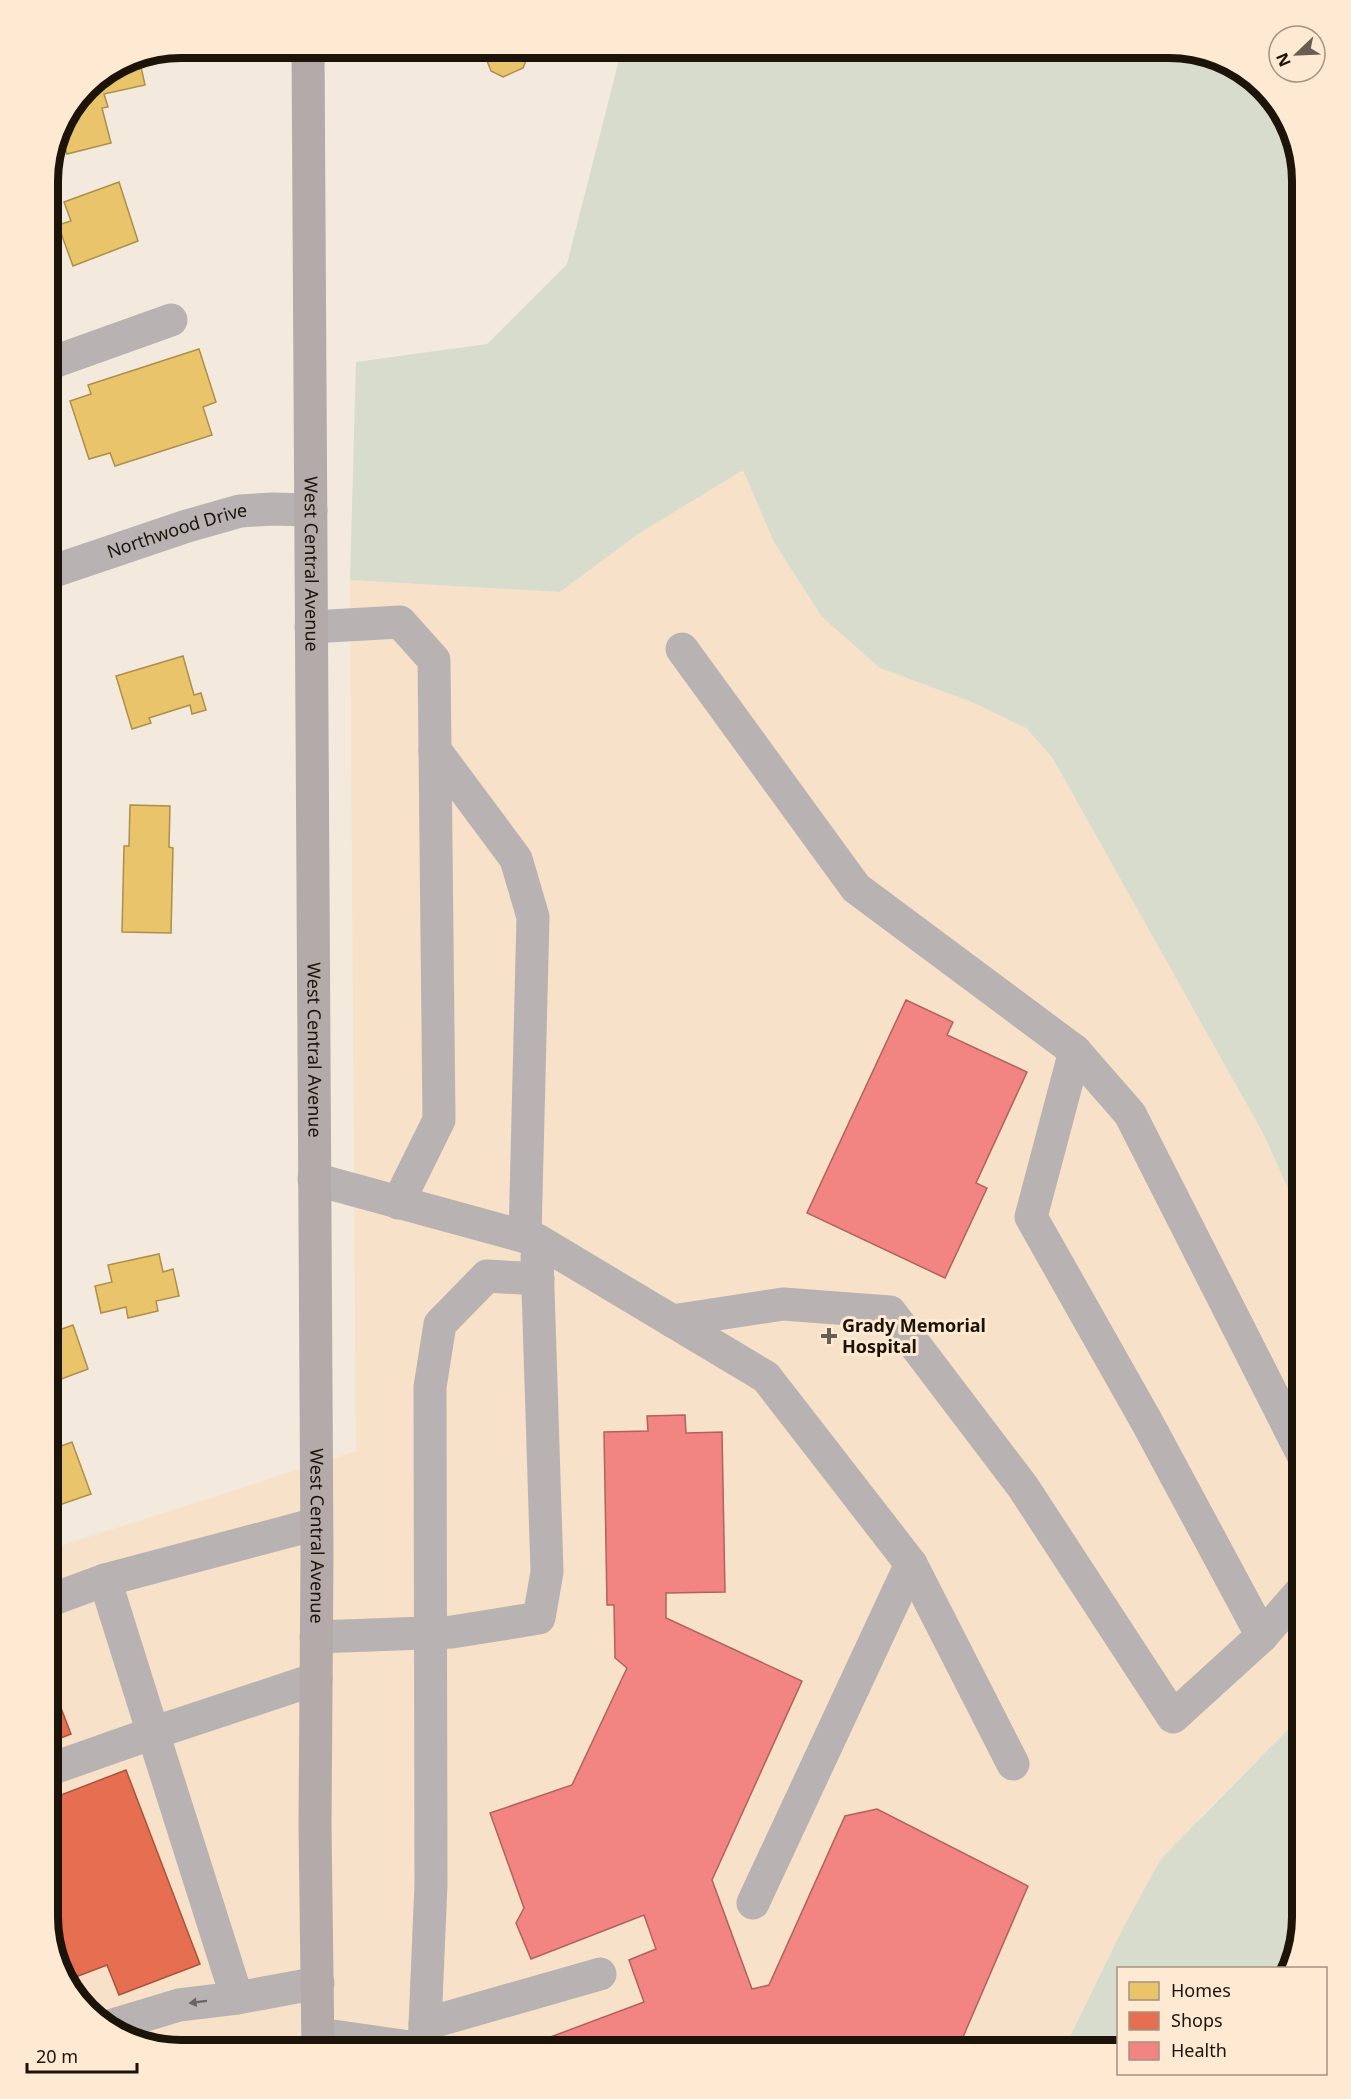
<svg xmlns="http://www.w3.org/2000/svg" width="1351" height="2099" viewBox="0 0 1351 2099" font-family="'Noto Sans',sans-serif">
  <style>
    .built { fill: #f7e1c9 }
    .green { fill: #d8dccc }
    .homes { fill: #e9c46a; stroke: #ac8f4d; stroke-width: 1.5 }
    .shops { fill: #e76f51; stroke: #aa533b; stroke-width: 1.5 }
    .health { fill: #f28482; stroke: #b2625e; stroke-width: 1.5 }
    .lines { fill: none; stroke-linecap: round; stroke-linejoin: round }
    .minor { stroke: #b8b3b2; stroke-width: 33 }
    .major { stroke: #b3aaa9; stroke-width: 33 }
    .oneway { fill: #6a635e }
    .poi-dot { fill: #685e53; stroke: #fee9d3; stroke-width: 2 }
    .labels { text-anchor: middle; stroke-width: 6; stroke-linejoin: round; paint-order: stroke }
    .street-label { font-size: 18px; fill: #1c1309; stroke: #fee9d3 }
    .poi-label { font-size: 18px; font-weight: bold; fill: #1c1309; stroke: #fee9d3; text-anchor: start }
    .rim { fill: none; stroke: #1c1309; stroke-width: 8 }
  </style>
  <rect width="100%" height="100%" fill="#f4e9dd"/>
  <path class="built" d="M 743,469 L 774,542 L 822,617 L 880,668 L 974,703 L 1026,728 L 1052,757 L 1264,1135 L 1303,1222 L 1303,1714 L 1202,1816 L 1123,1928 L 1063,2051 L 173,2051 L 108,2029 L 62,1977 L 48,1917 L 48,1550 L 356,1451 L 350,580 L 560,592 L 638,534 Z"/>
  <path class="green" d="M 622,48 L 1178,48 L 1244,71 L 1289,122 L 1303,182 L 1303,1222 L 1264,1135 L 1052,757 L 1026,728 L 974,703 L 880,668 L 822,617 L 774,542 L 743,470 L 638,534 L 560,592 L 350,580 L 356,362 L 487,344 L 567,264 Z
    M 1303,1714 L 1303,1917 L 1289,1968 L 1118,1968 L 1118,2051 L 1063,2051 L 1123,1928 L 1161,1859 Z"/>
  <path class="homes" d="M 482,48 L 525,48 L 528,56 L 523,68 L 503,77 L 491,71 Z
    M 139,58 L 145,85 L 104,94 L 108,107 L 102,108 L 111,143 L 67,154 L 65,148 L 53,151 L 58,130 L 87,87 L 127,61 Z
    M 119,182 L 138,241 L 73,266 L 58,225 L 71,221 L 64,202 Z
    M 199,349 L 216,402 L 203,407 L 212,435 L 115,466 L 110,453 L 89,459 L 70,401 L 91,394 L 88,385 Z
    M 183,656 L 194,695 L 201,693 L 206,710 L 192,714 L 190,705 L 149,718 L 151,723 L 132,729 L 116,676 Z
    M 130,805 L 170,806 L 169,847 L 173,848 L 171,933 L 122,932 L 124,846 L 129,846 Z
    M 159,1254 L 163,1272 L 173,1269 L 179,1296 L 156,1301 L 158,1311 L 128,1318 L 126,1307 L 101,1313 L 95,1286 L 112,1282 L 108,1265 Z
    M 73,1325 L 88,1369 L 48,1384 L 48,1334 Z
    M 72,1442 L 91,1494 L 48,1509 L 48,1451 Z"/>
  <path class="shops" d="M 48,1674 L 71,1734 L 48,1743 Z
    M 126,1770 L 200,1964 L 119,1995 L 107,1965 L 65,1981 L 62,1977 L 48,1917 L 48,1800 Z"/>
  <path class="health" d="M 906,1000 L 953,1022 L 947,1035 L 1027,1072 L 976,1183 L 987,1188 L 945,1278 L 807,1213 Z
    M 685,1415 L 686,1433 L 722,1432 L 725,1592 L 666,1593 L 666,1618 L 802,1681 L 712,1880 L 752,1989 L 769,1985 L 845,1816 L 877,1809 L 1028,1886 L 957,2051 L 513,2051 L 644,2002 L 629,1960 L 656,1949 L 644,1915 L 531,1959 L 516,1923 L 524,1908 L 490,1813 L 572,1785 L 627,1668 L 615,1658 L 614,1605 L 607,1605 L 604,1432 L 648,1431 L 647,1416 Z"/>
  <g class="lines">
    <g class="minor">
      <path d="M 48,364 L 171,320"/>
      <path id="s1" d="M 48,573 L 187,526 L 240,511 L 272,509 L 311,510"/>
      <path d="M 311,627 L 400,622 L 434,660 L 439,1120 L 398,1203"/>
      <path d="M 435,750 L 516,859 L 533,917 L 525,1237"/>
      <path d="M 1075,1051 L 1130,1114 L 1303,1455"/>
      <path d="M 314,1179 L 537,1240 L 766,1377 L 911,1564 L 1013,1764"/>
      <path d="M 672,1321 L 783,1304 L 890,1312 L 1023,1487 L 1173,1717 L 1262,1636 L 1148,1424 L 1031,1217 L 1075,1051 L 856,888 L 682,649"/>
      <path d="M 48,1601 L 105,1580"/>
      <path d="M 1262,1636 L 1303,1589"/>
      <path d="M 316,1637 L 452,1632 L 539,1618 L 547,1572 L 537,1257"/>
      <path d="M 48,1770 L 153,1733 L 105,1580 L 316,1524"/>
      <path d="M 753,1903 L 911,1564"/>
      <path d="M 237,1998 L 153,1733 L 316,1679"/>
      <path d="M 425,2024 L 600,1974"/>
      <path d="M 106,2027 L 179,2005 L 237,1998 L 318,1983"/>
      <path d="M 319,2034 L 424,2049 L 431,1884 L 430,1387 L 440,1324 L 487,1276 L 538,1279"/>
    </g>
    <path class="major" id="s2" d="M 308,48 L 317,1557 L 315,1825 L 318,2051"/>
  </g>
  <defs><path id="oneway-solid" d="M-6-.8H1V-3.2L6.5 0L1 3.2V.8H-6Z" transform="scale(1.5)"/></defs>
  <use class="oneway" href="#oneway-solid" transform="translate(198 2002) rotate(173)"/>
  <path class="poi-dot" d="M826 1327h6v6h6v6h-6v6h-6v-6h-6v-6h6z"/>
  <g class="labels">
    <g class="street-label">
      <text dy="6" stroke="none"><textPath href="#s1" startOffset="136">Northwood Drive</textPath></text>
      <text dy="6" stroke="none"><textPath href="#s2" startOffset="516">West Central Avenue</textPath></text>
      <text dy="6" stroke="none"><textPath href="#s2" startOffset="1002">West Central Avenue</textPath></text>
      <text dy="6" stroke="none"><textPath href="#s2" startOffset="1488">West Central Avenue</textPath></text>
    </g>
    <g class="poi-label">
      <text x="842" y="1332">Grady Memorial<tspan x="842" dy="21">Hospital</tspan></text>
    </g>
  </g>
  <path d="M0 0H1351V2099H0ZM181 58H1169A123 123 0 0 1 1292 181V1917A123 123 0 0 1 1169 2040H181A123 123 0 0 1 58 1917V181A123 123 0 0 1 181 58Z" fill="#fee9d3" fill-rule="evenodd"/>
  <path class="rim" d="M181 58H1169A123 123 0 0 1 1292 181V1917A123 123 0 0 1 1169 2040H181A123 123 0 0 1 58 1917V181A123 123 0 0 1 181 58Z"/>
  <rect x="1117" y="1967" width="210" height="108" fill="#fee9d3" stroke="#a49382" stroke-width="1.5"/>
  <rect x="1129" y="1982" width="30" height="18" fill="#e9c46a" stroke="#a49382" stroke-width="1.5"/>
  <text x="1171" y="1997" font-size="18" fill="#1c1309">Homes</text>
  <rect x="1129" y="2012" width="30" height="18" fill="#e76f51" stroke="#a49382" stroke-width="1.5"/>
  <text x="1171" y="2027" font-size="18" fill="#1c1309">Shops</text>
  <rect x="1129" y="2042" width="30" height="18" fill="#f28482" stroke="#a49382" stroke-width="1.5"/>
  <text x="1171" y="2057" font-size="18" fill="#1c1309">Health</text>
  <g transform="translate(1297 54) rotate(247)"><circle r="28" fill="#fee9d3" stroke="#a49382" stroke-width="1.5"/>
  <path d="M0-4.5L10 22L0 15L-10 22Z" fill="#685e53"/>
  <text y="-9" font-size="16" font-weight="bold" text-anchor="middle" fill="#1c1309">N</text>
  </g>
  <path d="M27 2063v9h110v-9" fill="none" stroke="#1c1309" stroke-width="3"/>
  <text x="36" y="2063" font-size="18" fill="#1c1309" stroke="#fee9d3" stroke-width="4.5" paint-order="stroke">20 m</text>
</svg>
